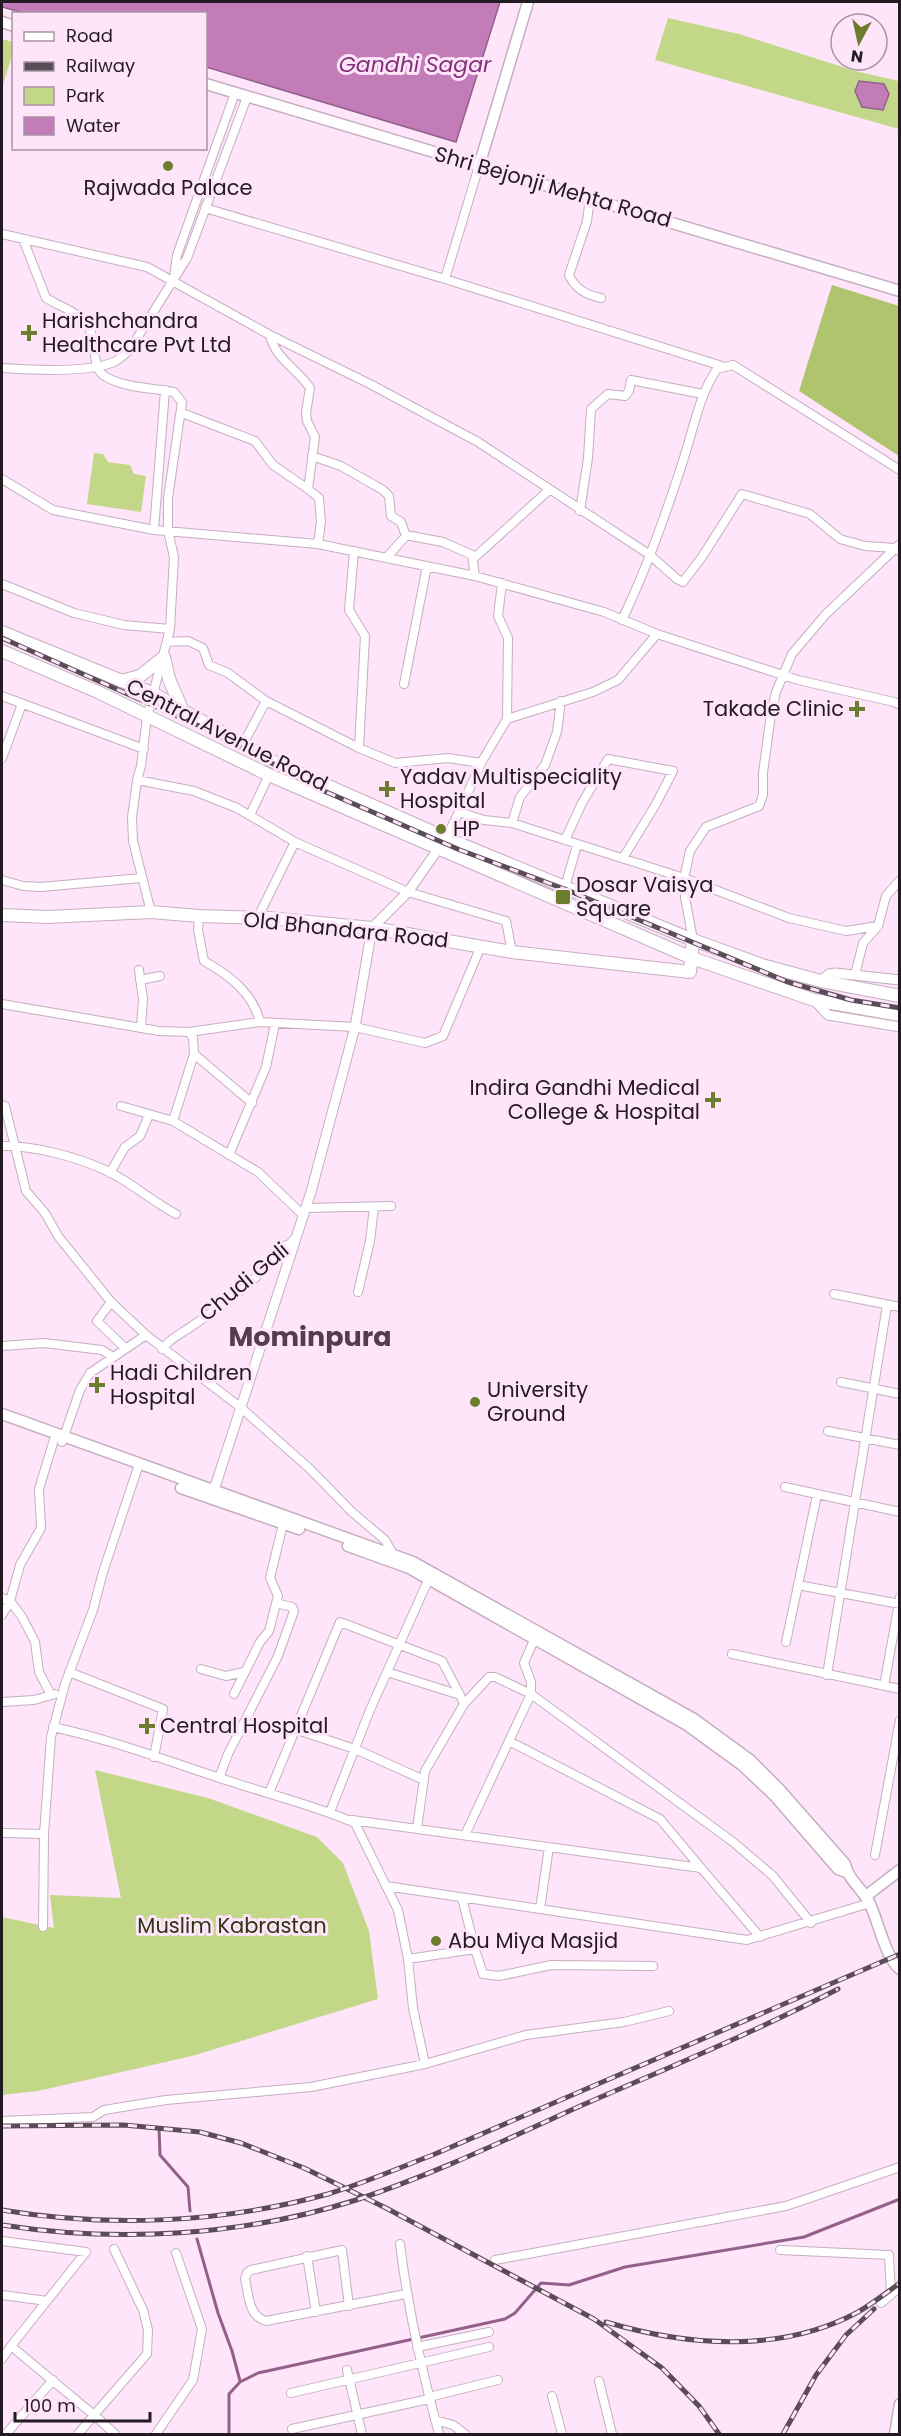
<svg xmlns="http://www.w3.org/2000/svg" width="901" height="2436" viewBox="0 0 901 2436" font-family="Poppins,sans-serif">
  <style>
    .green { fill: #c3d789 }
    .forest { fill: #afc46c }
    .water { fill: #c27db9; stroke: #93608c; stroke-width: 1.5 }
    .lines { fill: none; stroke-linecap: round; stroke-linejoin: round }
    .stream { stroke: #93608c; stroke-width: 3 }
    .minor-casing { stroke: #c6aec2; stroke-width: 10 }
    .tertiary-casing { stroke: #c6aec2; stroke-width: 11 }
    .secondary-casing { stroke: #c6aec2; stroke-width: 13 }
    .primary-casing { stroke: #c6aec2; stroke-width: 14 }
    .trunk-casing { stroke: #c6aec2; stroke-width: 14 }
    .minor { stroke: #fff; stroke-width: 8 }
    .tertiary { stroke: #fff; stroke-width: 9 }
    .secondary { stroke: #fff; stroke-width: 10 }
    .primary { stroke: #fff; stroke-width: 12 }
    .trunk { stroke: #fff; stroke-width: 12 }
    .rail-casing { stroke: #5a4d58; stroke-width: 5 }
    .rail { stroke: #fee5fa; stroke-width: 3; stroke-dasharray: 9; stroke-linecap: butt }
    .poi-dot { fill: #6c7d2d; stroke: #fee5fa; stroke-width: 2 }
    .labels { text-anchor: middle; stroke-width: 6; stroke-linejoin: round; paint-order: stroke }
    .street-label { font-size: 21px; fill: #241b22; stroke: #fee5fa }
    .poi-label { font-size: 21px; fill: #241b22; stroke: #fee5fa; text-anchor: start }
    .park-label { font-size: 21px; fill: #2e3611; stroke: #fee5fa }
    .water-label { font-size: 22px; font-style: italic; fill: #83317b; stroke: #fee5fa }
    .district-label { font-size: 27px; font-weight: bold; fill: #523e4e; stroke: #fee5fa }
  </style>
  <rect width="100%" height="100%" fill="#fee5fa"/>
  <path class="green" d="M 668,18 L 739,34 L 855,71 L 899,81 L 899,129 L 655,60 Z
    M 2,39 L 13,42 L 13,52 L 2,88 Z
    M 94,453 L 103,454 L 108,462 L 130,465 L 134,474 L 146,476 L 141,512 L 87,504 Z
    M 95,1770 L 208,1798 L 317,1837 L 343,1863 L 369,1931 L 378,1999 L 192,2056 L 38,2091 L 2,2095 L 2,1917 L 54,1928 L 50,1895 L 121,1898 Z"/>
  <path class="forest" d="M 832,285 L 899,306 L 899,456 L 799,391 Z"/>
  <path class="water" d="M 2,2 L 500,2 L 456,142 L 206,67 L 206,14 L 24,13 L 2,7 Z
    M 859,81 L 884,84 L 889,94 L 883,110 L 862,107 L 855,91 Z"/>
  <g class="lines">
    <path class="stream" d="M 159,2128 L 160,2155 L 188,2187 L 190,2211
      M 197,2239 L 218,2313 L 232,2351 L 240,2381
      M 229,2434 L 229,2394 L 240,2382 L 258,2373 L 505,2319 L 515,2313 L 541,2283 L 569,2285 L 625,2267 L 804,2237 L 900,2199"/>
    <defs>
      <path id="minor" d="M 590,198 L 587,221 L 569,275 C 575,289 586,295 601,298
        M 205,208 L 445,279 L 725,367
        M 2,234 L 147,267 L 270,335 L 370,384 L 478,442 L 650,555 L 677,579 L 683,582 L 702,557 L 742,494 L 810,514 L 840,539 L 865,546 L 895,548 L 900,551
        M 23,239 L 46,298 C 62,308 81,312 90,330 C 97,344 91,370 106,377 C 125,388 153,388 174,392 L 182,402 L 168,498 L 168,531 L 174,557 L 170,629
        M 174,277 L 177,255 L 235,93
        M 445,279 L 479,166
        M 270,335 C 275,359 297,368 310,388 L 306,413 L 307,421 L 315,437 L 308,489
        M 2,368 C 30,370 88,373 114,362 C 119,360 124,354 129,351 L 187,258 L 247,97
        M 182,413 L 255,441 L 273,465 L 308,489 L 319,498 L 321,522 L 318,544
        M 312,456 L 341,466 L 383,490 L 389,496 L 391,516 L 401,522 L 406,536
        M 2,479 L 53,510 L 154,530 L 318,544 L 475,576 L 604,612 L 657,634 L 798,680 L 894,702 L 900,705
        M 580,511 L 588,458 L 591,409 L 608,394 L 625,396 L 629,391 L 631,380 L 703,394
        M 154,530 L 165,390
        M 354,551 L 349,610 L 365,636 L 359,748
        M 386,558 L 406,536 L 411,536 L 443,542 L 472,555 L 475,576
        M 473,559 L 549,490
        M 502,583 L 498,616 L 508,638 L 507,719
        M 2,584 L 74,613 L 124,625 L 170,629 L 147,717 L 141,766 L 137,780 L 194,791 L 237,808 L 295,842 L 408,892 L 506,921 L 512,952
        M 622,620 C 646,570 665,517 682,464 C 693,432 698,397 717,369 L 733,365 L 900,470
        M 167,642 L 188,641 L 203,648 L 209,665 L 228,673 L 266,701
        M 404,684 L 427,566
        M 2,696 L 144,749
        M 243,744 L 266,701 L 359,748 L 395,763 L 448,758 L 481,763 L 459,812
        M 2,758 L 22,704
        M 481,763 L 507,719 L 593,692 L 618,680 L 657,634
        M 137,780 L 132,817 L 133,841 L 151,912
        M 250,815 L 269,775
        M 512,823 L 520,797 L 545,765 L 557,732 L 561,701
        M 446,838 L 459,812 L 484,820 L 512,823 L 684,878 L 685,897 L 693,940
        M 565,840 L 582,803 L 608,759 L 673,771 L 656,804 L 623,858
        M 2,880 L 23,886 L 41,887 L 141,878
        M 565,887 L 577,845
        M 199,916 L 198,930 L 204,961 C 229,975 253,993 260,1022
        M 258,917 L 295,842
        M 878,926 L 846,931 L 789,918 L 684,878 L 690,851 L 706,827 L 759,806 L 763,795 L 763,773 L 771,714 L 776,692 L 792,654 L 825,615 L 900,544
        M 139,970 L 143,999 L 141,1028
        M 855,975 L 863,943 L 878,926 L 886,896 L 900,880
        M 140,980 L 160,976
        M 2,1004 L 159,1031 L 189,1032 L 260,1022 L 355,1027 L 425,1043 L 443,1036 L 481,946
        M 189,1032 L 193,1038 L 194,1054 L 252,1103
        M 2,1105 L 5,1106 L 26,1191 L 45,1213 L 58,1236 L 111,1302 L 146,1335
        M 121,1106 L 173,1121 L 258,1172 L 303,1215
        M 173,1121 L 194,1054
        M 2,1146 C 32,1145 77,1157 105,1170 C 130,1181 151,1201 176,1214
        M 229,1155 L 266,1067 L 275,1024
        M 110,1173 L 125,1147 L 140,1136 L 149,1115
        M 306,1208 L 391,1206
        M 358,1292 L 370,1241 L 374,1207
        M 834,1294 L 900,1307
        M 111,1302 L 97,1321 L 125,1348
        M 2,1346 L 44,1343 L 102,1350 L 113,1357
        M 162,1349 C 171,1337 183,1333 195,1324 C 226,1303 262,1279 280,1246 L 289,1245 L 296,1237
        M 841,1382 L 900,1394
        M 828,1431 L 900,1445
        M 62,1442 L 80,1390 L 90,1373 L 146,1335 L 240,1407 L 310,1469 L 352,1512 L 385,1540 L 393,1554
        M 785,1487 L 900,1512
        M 798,1585 L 900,1604
        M 2,1598 L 10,1601 L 2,1615
        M 786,1642 L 817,1495
        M 732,1654 L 900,1689
        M 201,1669 L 226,1676 L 244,1672
        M 69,1672 L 163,1709 L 154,1757
        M 387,1672 L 460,1695 L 464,1704 L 425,1771 L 417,1829
        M 827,1675 L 887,1305
        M 884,1686 L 900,1597
        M 234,1694 L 260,1642 L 269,1631 L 278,1596 L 270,1578 L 284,1520
        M 51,1695 L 39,1672 L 35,1642 L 22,1617 L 10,1601 L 20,1565 L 41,1528 L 39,1489 L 56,1433
        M 2,1702 L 34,1700 L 55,1694
        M 464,1704 L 489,1677 L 495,1677 L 531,1694 L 733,1842 L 773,1876 L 811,1923
        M 53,1727 C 113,1740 170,1762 229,1781 C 271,1795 314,1805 355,1823 L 386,1886 L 747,1940 L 870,1903
        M 297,1730 L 355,1749 L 424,1780
        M 509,1741 L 660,1819 L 701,1868
        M 219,1778 L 228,1754 L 278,1656 L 294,1611 L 292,1607 L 276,1603
        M 269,1793 L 340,1622 L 442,1661 L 460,1695
        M 330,1812 L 370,1710 L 430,1576
        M 352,1820 L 701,1868 L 760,1937
        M 2,1833 L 44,1834
        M 465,1835 L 531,1694 L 531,1682 L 524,1663 L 534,1640
        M 875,1855 L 900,1720
        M 386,1886 L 398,1910 L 408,1959 L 475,1949 L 462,1898
        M 540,1909 L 549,1847
        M 43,1927 L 44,1834 L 51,1737 L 65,1684 L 93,1610 L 103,1572 L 139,1464
        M 475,1949 L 483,1974 L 499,1976 L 551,1965 L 653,1966
        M 408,1959 L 413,2008 L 425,2064
        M 2,2121 L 93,2117 L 104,2110 L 166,2100 L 311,2087 L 425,2064 L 526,2035 L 624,2022 L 669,2011
        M 2,2241 L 86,2252 L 11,2346
        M 400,2244 C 408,2309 422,2372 439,2434
        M 780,2250 L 889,2255 L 891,2295
        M 307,2256 L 316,2312
        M 495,2260 L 786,2206 L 900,2167
        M 2,2295 L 47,2301
        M 881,2303 L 900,2287
        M 349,2306 L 342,2250 L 251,2270 L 247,2273 L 245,2279 C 249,2295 248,2316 266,2321 L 406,2294
        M 417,2347 L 489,2332
        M 2,2359 L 11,2346 L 94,2415 L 147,2354 L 148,2330 L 143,2310 L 114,2249
        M 347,2370 L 362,2434
        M 599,2381 L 612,2434
        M 291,2393 L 489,2347
        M 552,2396 L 562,2434
        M 429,2397 L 498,2380
        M 435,2420 L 453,2425 L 465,2434
        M 292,2429 L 429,2399
        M 6,2434 L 53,2380
        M 78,2434 L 94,2415 L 115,2434
        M 156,2434 L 193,2380 L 202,2329 L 176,2253"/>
      <path id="tertiary" d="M 821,981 L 829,974 L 835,973 L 900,980
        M 814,1000 L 828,1015 L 900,1027
        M 212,1496 L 311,1192 L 355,1027 L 372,928 L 408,892 L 441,845"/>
      <path id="secondary" d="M 2,22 L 14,26
        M 206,84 L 900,291
        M 479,166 L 528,2
        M 2,1414 L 413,1562 L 694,1719 L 750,1760 L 780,1790 L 845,1864 C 848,1880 863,1889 870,1904 C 878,1921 886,1959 900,1969
        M 181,1488 L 299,1529
        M 348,1546 L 409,1568 L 687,1725 L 742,1765 L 774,1795 L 838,1869 L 846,1872
        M 866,1896 L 900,1870
        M 895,2434 L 900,2404"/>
      <path id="primary" d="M 2,632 L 154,694 L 274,762 L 446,838 L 693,940
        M 2,651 L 98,692 L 269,775 L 692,958
        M 121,681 L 140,676 L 164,657 L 169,679 L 182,709"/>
      <path id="trunk" d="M 2,915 L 47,917 L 151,912 L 199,916 L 268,918 L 372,928 L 512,952 L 690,972 L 693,940 L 762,965 L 821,981 L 900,996
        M 692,958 L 814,1000 L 900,1015"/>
    </defs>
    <use href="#minor" class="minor-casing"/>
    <use href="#tertiary" class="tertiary-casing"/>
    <use href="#secondary" class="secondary-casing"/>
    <use href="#primary" class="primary-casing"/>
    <use href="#trunk" class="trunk-casing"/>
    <use href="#minor" class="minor"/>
    <use href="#tertiary" class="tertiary"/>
    <use href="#secondary" class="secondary"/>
    <use href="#primary" class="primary"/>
    <use href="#trunk" class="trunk"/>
    <defs>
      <path id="rail" d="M 2,638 L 213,732 L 324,791 L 460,850 L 567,890 L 788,982 L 851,1000 L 900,1008
        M 2,2126 L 124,2125 L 200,2132 L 241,2143 L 304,2168 L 386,2208 L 594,2319 L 662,2368 L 699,2406 L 719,2434
        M 2,2210 C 108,2228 223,2223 328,2194 C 364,2183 399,2168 435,2154 L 900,1954
        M 2,2225 C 118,2243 244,2236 356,2200 C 432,2175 505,2140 578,2107 C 665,2069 753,2033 838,1989
        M 606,2322 C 686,2346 781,2354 858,2312 C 872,2304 886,2293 900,2283
        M 783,2434 L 816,2375 L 846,2335 L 874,2309"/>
    </defs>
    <use href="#rail" class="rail-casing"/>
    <use href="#rail" class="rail"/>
  </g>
  <g class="poi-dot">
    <circle cx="168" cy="166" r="6"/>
    <path d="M26 324h6v6h6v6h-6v6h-6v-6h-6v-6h6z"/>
    <path d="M854 700h6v6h6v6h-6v6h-6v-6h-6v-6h6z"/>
    <path d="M384 780h6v6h6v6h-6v6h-6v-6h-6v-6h6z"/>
    <circle cx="441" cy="829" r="6"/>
    <rect x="555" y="889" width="16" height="16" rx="3"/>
    <path d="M710 1091h6v6h6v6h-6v6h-6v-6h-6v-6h6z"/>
    <path d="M94 1376h6v6h6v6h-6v6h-6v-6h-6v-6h6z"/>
    <circle cx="475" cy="1402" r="6"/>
    <path d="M144 1717h6v6h6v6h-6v6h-6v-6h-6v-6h6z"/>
    <circle cx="436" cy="1941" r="6"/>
  </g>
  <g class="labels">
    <g class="street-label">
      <text transform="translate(553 187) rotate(16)" y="7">Shri Bejonji Mehta Road</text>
      <text transform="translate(227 735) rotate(27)" y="7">Central Avenue Road</text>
      <text transform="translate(346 930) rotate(6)" y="7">Old Bhandara Road</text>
      <text transform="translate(244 1282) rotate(-40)" y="7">Chudi Gali</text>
    </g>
    <g class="poi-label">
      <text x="168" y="195" text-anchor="middle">Rajwada Palace</text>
      <text x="42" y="328">Harishchandra<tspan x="42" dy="24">Healthcare Pvt Ltd</tspan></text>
      <text x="844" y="716" text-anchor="end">Takade Clinic</text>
      <text x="400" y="784">Yadav Multispeciality<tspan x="400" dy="24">Hospital</tspan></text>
      <text x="453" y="836">HP</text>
      <text x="576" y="892">Dosar Vaisya<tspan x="576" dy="24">Square</tspan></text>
      <text x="700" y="1095" text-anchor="end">Indira Gandhi Medical<tspan x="700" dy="24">College &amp; Hospital</tspan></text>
      <text x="110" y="1380">Hadi Children<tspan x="110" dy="24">Hospital</tspan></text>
      <text x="487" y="1397">University<tspan x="487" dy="24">Ground</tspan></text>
      <text x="160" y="1733">Central Hospital</text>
      <text x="448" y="1948">Abu Miya Masjid</text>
    </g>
    <g class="park-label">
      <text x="232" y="1933">Muslim Kabrastan</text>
    </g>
    <g class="water-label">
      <text x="415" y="72">Gandhi Sagar</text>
    </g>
    <g class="district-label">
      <text x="310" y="1346">Mominpura</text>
    </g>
  </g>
  <rect width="901" height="2436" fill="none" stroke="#241b22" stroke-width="6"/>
  <rect x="12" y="12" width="195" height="138" fill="#fee5fa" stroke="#a794a4" stroke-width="1.5"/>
  <rect x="24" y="32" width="30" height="9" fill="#ffffff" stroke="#a794a4" stroke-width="1.5"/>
  <text x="66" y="42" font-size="18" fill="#241b22">Road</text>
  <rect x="24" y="62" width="30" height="9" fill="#5a4d58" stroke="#a794a4" stroke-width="1.5"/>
  <text x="66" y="72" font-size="18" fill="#241b22">Railway</text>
  <rect x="24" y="87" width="30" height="18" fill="#c3d789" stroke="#a794a4" stroke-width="1.5"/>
  <text x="66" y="102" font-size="18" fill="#241b22">Park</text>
  <rect x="24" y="117" width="30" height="18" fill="#c27db9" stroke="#a794a4" stroke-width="1.5"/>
  <text x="66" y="132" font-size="18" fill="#241b22">Water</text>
  <g transform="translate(859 42) rotate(188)"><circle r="28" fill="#fee5fa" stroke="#a794a4" stroke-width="1.5"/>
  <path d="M0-4.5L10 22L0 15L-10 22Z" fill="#6c7d2d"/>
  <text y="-9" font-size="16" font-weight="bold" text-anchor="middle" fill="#241b22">N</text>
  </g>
  <path d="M15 2412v9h135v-9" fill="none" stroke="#241b22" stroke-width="3"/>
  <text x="24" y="2412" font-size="18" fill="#241b22" stroke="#fee5fa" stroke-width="4.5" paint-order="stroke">100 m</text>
</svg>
